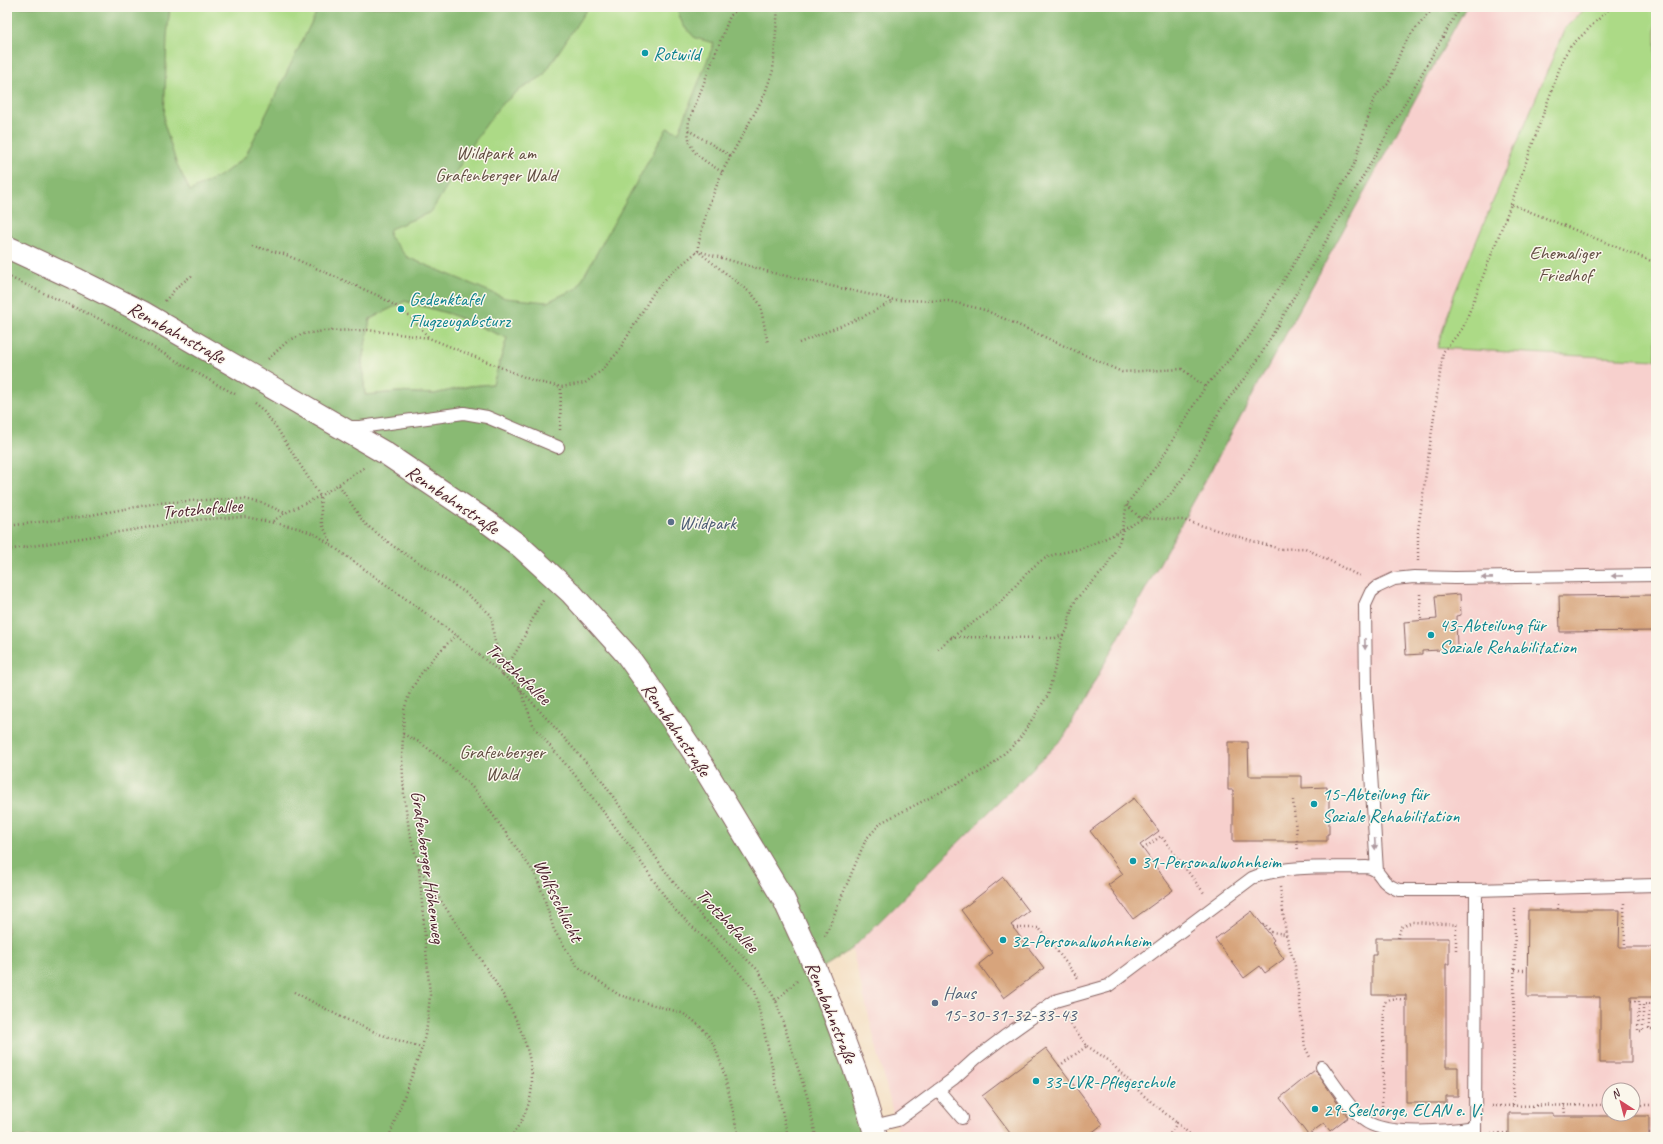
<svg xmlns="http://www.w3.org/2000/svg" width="1663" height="1144" viewBox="0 0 1663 1144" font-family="Caveat,sans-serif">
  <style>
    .built { fill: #f7d0cd; fill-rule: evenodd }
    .green { fill: #acda86; stroke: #7b7c58 }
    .forest { fill: #89ba73; stroke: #6a6c4f; fill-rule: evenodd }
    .building { fill: #d7a47b }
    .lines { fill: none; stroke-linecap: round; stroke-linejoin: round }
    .lane-casing { stroke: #866260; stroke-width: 14 }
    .secondary-casing { stroke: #866260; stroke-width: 24 }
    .path { stroke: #866260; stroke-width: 2.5; stroke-dasharray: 1 3; stroke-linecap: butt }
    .lane { stroke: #fff; stroke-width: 12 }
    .secondary { stroke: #fff; stroke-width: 22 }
    .oneway { fill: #ae9aa0 }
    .culture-dot { fill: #0f9aa8; stroke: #fbf7ec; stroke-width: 1.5 }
    .service-dot { fill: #5c6f8a; stroke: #fbf7ec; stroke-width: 1.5 }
    .labels { text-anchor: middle; stroke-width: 3; stroke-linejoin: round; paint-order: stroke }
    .culture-label { font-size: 19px; fill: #0d838f; stroke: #fbf7ec; text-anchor: start }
    .park-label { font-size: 19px; fill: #624e42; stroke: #fbf7ec }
    .street-label { font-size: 19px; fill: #4a1f2b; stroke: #fbf7ec }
    .service-label { font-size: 19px; fill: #4e5e75; stroke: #fbf7ec; text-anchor: start }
  </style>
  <rect width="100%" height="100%" fill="#fbf7ec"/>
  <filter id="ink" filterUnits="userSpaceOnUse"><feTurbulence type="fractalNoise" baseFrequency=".025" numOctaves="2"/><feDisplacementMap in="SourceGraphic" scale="8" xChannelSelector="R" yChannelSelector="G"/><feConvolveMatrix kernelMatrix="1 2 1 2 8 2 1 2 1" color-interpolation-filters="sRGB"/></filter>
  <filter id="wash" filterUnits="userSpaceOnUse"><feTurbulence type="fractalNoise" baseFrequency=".012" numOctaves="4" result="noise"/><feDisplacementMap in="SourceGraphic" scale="16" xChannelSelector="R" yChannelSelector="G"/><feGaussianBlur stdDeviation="0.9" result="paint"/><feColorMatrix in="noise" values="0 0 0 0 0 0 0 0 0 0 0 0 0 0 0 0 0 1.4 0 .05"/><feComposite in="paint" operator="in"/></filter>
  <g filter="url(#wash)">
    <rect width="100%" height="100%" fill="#f4dec1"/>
    <path class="built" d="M 1466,7 L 1656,7 L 1656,1137 L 899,1137 L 852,949 L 1064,737 ZM 1609,1090 L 1633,1090 L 1633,1114 L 1609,1114 Z"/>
    <path class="green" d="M 7,7 L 1342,7 L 594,333 L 318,258 L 26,208 Z
      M 1587,7 L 1656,7 L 1656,360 L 1437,348 L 1454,295 L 1565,28 Z
      M 405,301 L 450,314 L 507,338 L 493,384 L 470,386 L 434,394 L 398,392 L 365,395 L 362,361 L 370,319 Z"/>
    <path class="forest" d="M 7,7 L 170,7 L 167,37 L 164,123 L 176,162 L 190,191 L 223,174 L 245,157 L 319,7 L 588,7 L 543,76 L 518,91 L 499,107 L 478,136 L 431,212 L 390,229 L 389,236 L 407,257 L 505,298 L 547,302 L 577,288 L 667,128 L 679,132 L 714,43 L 695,38 L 683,25 L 676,7 L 1466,7 L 1064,737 L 852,949 L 811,975 L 837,1039 L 865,1137 L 7,1137 ZM 405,301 L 450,314 L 507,338 L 493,384 L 470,386 L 434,394 L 398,392 L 365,395 L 362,361 L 370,319 Z"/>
    <g id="blocks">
      <path class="building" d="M 1460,594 L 1461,615 L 1456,616 L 1457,649 L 1422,651 L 1422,654 L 1406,655 L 1404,622 L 1437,619 L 1435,596 Z
        M 1656,595 L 1656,631 L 1560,632 L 1559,596 Z
        M 1228,742 L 1248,742 L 1249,776 L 1302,776 L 1302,788 L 1327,787 L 1327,795 L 1329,794 L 1329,834 L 1327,834 L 1327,841 L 1233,841 L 1233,790 L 1228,790 Z
        M 1134,798 L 1159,831 L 1140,845 L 1173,890 L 1133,919 L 1108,885 L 1123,874 L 1090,831 Z
        M 1003,877 L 1029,911 L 1011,925 L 1044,968 L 1004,998 L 979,964 L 993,953 L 961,910 Z
        M 1528,910 L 1620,910 L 1619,947 L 1656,947 L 1656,997 L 1631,997 L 1631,1063 L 1600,1063 L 1600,997 L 1527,997 Z
        M 1252,911 L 1274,940 L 1272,942 L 1284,959 L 1265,973 L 1260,966 L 1244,978 L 1215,939 Z
        M 1376,938 L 1449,938 L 1449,964 L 1446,964 L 1446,1067 L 1458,1067 L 1458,1096 L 1446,1096 L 1446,1103 L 1406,1103 L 1406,995 L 1372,995 L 1372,955 L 1376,955 Z
        M 1046,1048 L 1103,1124 L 1086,1137 L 1013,1137 L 982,1096 Z
        M 1315,1070 L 1348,1117 L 1330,1131 L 1324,1123 L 1308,1135 L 1280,1098 Z
        M 1509,1113 L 1553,1113 L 1553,1116 L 1649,1116 L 1649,1137 L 1509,1137 Z"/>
    </g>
  </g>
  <g filter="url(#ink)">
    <use href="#blocks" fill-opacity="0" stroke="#866260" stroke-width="1"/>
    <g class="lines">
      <defs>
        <path id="lane" d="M 346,427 L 360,427 L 464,413 L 487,417 L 558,447
          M 1377,871 L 1366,692 L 1365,605 L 1371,592 L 1377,587 L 1394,579 L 1414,577 L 1455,578 L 1656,575
          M 1322,1067 C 1333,1082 1350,1109 1364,1120 C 1385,1137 1449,1131 1475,1127
          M 938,1090 L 962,1118
          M 873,1126 L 898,1120 L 953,1079 L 975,1059 L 1004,1037 L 1055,1001 L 1108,986 L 1252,878 C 1287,864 1329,868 1366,867 C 1376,868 1378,873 1384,881 C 1388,885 1393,888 1399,890 L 1476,890 L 1656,885
          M 1475,1137 L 1476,890"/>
        <path id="secondary" d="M 7,247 L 78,280 L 142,312 L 385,453 L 486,521 L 521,547 L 571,593 L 627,655 L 647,683 L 703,766 L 784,900 L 814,965 L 834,1014 L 862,1089 L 876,1137"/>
      </defs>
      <use href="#lane" class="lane-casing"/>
      <use href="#secondary" class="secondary-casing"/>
      <path class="path" d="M 688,130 L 731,156
        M 722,172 C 699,157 685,152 689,121 L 730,16 L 740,7
        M 1511,204 L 1564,56 L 1571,46 L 1611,7
        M 252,246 L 284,254 L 379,296 L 401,309 L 415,321 L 428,337
        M 698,251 L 773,273 L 894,300 L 948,301 L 985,310 L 1122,372 L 1182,369 L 1205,387
        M 698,251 L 698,246 L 707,210 L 722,172 L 764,96 L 773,70 L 778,7
        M 700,253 L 752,294 L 760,304 L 768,344
        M 7,276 L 123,330 L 218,385 L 237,395
        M 165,301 L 178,286 L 194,274
        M 799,343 L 862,317 L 894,301
        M 268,359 L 288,341 L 303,334 L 324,331 L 368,330 L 429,338 L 534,381 L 561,387 L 585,383 L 602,370 L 618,352 L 654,292 L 670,274 L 698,251
        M 254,404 L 264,412 L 276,427 L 320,496 L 322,524 L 331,543
        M 560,430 L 561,387
        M 339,485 L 364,523 L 393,546 L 466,593 L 490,614 L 492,619 L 494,639 L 498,649 L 516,678 L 534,727 L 579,780 L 632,849 L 672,907 L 733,966 L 755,991 L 788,1137
        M 1127,505 L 1140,518 L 1183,520 L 1280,549 L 1305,548 L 1361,577
        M 273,521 L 285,513 L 320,496 L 365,467
        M 7,526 L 80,517 L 158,503 L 204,500 L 245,499 L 265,504 L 285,513
        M 7,550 L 194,520 L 223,518 L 246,517 L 298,528 L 317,535 L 456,635 L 522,691 L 600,778 L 671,879 L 702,917 L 758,970 L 776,1001 L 808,1099 L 816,1137
        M 1418,561 L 1418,530 L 1443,352 L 1463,328 L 1511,204 L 1656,263
        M 1420,594 L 1421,621
        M 951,637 L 1055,638 L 1063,635 L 1067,631 L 1072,607 L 1077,598 L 1105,569 L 1113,555 L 1120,540 L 1127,504 L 1160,461 L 1205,387 L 1249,337 L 1355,163 L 1373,101 L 1379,92 L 1388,84 L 1403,46 L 1412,33 L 1434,7
        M 938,649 C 956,632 978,621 997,605 C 1015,590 1027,566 1050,556 C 1058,553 1073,551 1082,548 C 1106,539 1134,526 1154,510 C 1187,484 1200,443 1221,409 C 1233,392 1247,376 1259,358 L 1460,7
        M 502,675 L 520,645 L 538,608 L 544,599
        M 403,734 L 421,743 L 450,766 L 476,791 L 535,874 L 543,894 L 554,930 L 577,966 L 619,995 L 682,1013 C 693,1019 703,1028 710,1038 C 724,1061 732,1110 739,1137
        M 1293,800 L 1298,851
        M 1143,849 L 1161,836 L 1204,893
        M 419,868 C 435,892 451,916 467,939 C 494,980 531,1030 532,1081 C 532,1103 523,1120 511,1137
        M 1280,887 L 1286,934 L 1295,966 L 1305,1047 L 1310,1057
        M 1624,903 L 1625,947
        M 1558,904 L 1558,910
        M 1263,925 L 1265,924 L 1271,932 L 1286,934
        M 1456,925 L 1456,953
        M 1013,928 L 1039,928 L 1078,978
        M 825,936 L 866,839 L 882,822 L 988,768 L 1018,741 L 1048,695 L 1063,635
        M 1398,938 L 1401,927 L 1412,922 L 1460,925
        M 1515,970 L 1527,970
        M 294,992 L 341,1017 L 379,1034 L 422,1048
        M 776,1001 L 798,980
        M 1631,1001 L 1639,1001 L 1638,1031 L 1643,1031 L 1643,1004 L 1649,1004 L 1649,1030 L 1655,1030 L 1655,1026
        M 1087,1046 L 1108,1060 L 1143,1095 L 1177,1123
        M 1059,1066 L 1087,1046 L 1069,1022 L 1069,1013
        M 1564,1104 L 1565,1116
        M 1513,1105 L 1515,906
        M 1633,1105 L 1656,1105
        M 1492,1106 L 1609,1105
        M 1382,1110 L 1384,1004 C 1388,996 1397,999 1406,1000
        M 1649,1133 L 1656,1133
        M 1491,1134 L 1509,1133
        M 201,1137 C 215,1131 230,1134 244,1137
        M 389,1137 L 422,1048 L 427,1026 L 430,995 L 419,868 L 409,829 L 404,796 L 402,758 L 404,710 L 410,692 L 420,675 L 434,657 L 456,635
        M 1168,1137 L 1177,1123 L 1193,1137"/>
      <use href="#lane" class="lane"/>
      <use href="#secondary" class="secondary"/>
    </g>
    <defs><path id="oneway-solid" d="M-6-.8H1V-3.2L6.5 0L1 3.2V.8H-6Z"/></defs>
    <g class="oneway">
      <use href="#oneway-solid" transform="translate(1617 576) rotate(179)"/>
      <use href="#oneway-solid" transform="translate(1487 578) rotate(179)"/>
      <use href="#oneway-solid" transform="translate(1365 644) rotate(89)"/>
      <use href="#oneway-solid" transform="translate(1375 844) rotate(87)"/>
    </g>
  </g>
  <g class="culture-dot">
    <circle cx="645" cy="53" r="4"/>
    <circle cx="401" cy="309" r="4"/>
    <circle cx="1431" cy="635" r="4"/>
    <circle cx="1314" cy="804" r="4"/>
    <circle cx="1133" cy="861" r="4"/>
    <circle cx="1003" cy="940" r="4"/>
    <circle cx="1036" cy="1081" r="4"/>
    <circle cx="1315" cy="1109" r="4"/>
  </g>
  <g class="service-dot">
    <circle cx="671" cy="522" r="4"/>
    <circle cx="935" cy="1003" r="4"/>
  </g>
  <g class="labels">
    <g class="culture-label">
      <text x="653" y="60">Rotwild</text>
      <text x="409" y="305">Gedenktafel<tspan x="409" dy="22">Flugzeugabsturz</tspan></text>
      <text x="1439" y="631">43-Abteilung für<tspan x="1439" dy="22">Soziale Rehabilitation</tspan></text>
      <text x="1322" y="800">15-Abteilung für<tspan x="1322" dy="22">Soziale Rehabilitation</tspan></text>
      <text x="1141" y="868">31-Personalwohnheim</text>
      <text x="1011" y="947">32-Personalwohnheim</text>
      <text x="1044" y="1088">33-LVR-Pflegeschule</text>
      <text x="1323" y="1116">29-Seelsorge, ELAN e. V.</text>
    </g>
    <g class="park-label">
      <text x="496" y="159">Wildpark am<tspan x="496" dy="22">Grafenberger Wald</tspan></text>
      <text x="1565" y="259">Ehemaliger<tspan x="1565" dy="22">Friedhof</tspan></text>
      <text x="502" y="758">Grafenberger<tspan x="502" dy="22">Wald</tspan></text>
    </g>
    <g class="street-label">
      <text transform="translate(177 332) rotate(29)" y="7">Rennbahnstraße</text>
      <text transform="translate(453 499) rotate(34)" y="7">Rennbahnstraße</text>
      <text transform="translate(202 508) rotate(-5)" y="7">Trotzhofallee</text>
      <text transform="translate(519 673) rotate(43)" y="7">Trotzhofallee</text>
      <text transform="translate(677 729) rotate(56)" y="7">Rennbahnstraße</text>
      <text transform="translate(429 867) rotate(82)" y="7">Grafenberger Höhenweg</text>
      <text transform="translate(559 900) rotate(64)" y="7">Wolfsschlucht</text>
      <text transform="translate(728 920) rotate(46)" y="7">Trotzhofallee</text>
      <text transform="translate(832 1012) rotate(68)" y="7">Rennbahnstraße</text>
    </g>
    <g class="service-label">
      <text x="679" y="529">Wildpark</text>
      <text x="943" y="999">Haus<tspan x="943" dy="22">15-30-31-32-33-43</tspan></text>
    </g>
  </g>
  <rect width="1663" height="1144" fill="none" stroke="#fbf7ec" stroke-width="24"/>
  <g transform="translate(1621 1102) rotate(324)"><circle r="19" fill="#fbf7ec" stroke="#b4a19f"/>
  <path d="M0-3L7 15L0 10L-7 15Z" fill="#d1495b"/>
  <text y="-6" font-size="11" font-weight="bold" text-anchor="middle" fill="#4a1f2b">N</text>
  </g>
</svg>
